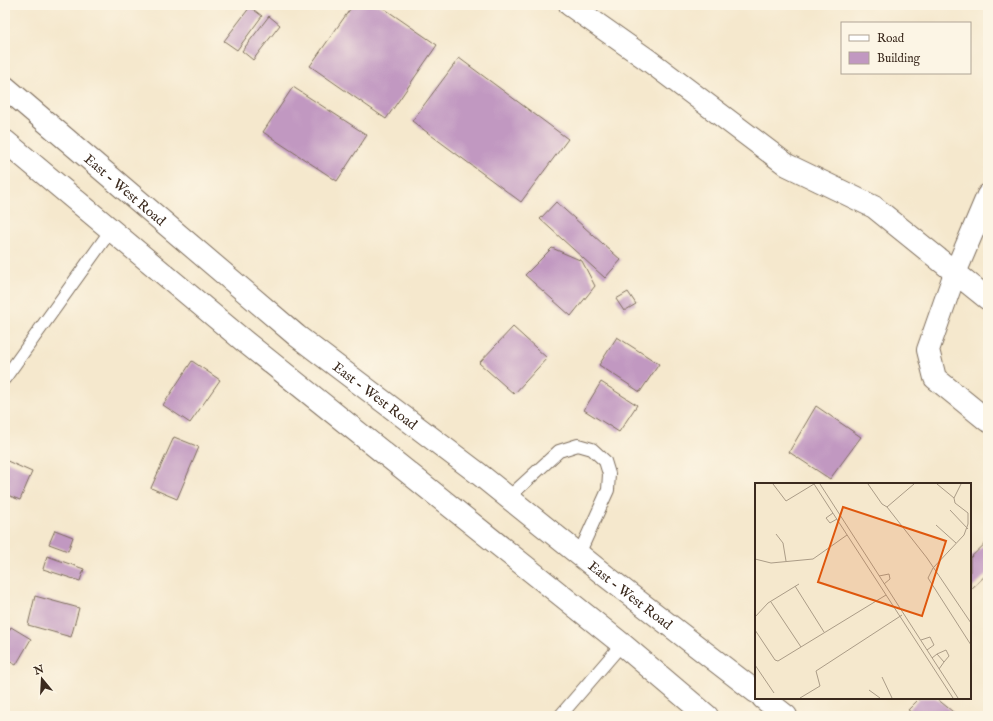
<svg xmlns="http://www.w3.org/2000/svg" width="993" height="721" viewBox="0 0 993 721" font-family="'IM FELL English',serif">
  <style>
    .building { fill: #c198c1 }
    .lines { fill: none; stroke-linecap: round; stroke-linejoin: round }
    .service-casing { stroke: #7c6c5b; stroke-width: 14 }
    .minor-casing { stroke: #7c6c5b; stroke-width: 24 }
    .primary-casing { stroke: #7c6c5b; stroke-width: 24 }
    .service { stroke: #fff; stroke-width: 12 }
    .minor { stroke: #fff; stroke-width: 22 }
    .primary { stroke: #fff; stroke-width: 22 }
    .labels { text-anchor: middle; stroke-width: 3; stroke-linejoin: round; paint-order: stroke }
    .street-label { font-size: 14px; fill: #3b2a1e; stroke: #fcf5e5 }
    .inset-road { fill: none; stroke: #ab9c87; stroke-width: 1 }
    .view { fill: #df570d; fill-opacity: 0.15; stroke: #df570d; stroke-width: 2 }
    .inset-edge { fill: none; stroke: #3b2a1e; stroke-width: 2 }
  </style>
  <rect width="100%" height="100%" fill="#fcf5e5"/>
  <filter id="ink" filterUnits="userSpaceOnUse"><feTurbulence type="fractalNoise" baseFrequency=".025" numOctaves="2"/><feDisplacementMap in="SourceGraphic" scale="8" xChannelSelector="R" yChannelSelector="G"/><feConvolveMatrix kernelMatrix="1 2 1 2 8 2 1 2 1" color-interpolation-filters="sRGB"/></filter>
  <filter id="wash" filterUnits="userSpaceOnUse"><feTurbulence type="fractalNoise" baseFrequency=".012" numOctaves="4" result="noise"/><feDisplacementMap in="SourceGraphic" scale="16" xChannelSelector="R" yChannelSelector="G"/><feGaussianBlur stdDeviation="0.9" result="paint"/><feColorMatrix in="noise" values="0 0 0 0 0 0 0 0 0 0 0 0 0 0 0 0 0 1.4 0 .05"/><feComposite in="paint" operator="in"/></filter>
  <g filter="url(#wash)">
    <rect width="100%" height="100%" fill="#f5e8cd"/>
    <g id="blocks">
      <path class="building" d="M 353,5 L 379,5 L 437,45 L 386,119 L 310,66 Z
        M 250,7 L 262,16 L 237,50 L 224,41 Z
        M 269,16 L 280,25 L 253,60 L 242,51 Z
        M 459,58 L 568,139 L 521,202 L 412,121 Z
        M 293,87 L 367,135 L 337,181 L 263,132 Z
        M 556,202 L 621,260 L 605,278 L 540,219 Z
        M 552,248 L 582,261 L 595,286 L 571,316 L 525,275 Z
        M 628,292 L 636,304 L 624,311 L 616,299 Z
        M 513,327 L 547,358 L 514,394 L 479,363 Z
        M 617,337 L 659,364 L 640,392 L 599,365 Z
        M 192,361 L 220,380 L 190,423 L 163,405 Z
        M 601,382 L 637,405 L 619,432 L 584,410 Z
        M 816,406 L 861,437 L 830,479 L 789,452 Z
        M 174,437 L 199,447 L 177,499 L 151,488 Z
        M 5,460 L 32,472 L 20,500 L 5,494 Z
        M 55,530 L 73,537 L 68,551 L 49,544 Z
        M 988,541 L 988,573 L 970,590 L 970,558 Z
        M 47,556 L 84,569 L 80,581 L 43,569 Z
        M 35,596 L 79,608 L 71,637 L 28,625 Z
        M 11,627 L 31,639 L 16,665 L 5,659 L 5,638 Z
        M 920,698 L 936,698 L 958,716 L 917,716 L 908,710 Z"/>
    </g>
  </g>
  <g filter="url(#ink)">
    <use href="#blocks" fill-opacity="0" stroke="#7c6c5b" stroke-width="1"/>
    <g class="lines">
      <defs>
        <path id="service" d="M 5,378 L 111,230
          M 509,497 L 559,451 L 578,445 L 592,449 L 605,461 L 609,474 L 608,490 L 579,554
          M 560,716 L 622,644"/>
        <path id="minor" d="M 570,5 L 648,60 L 787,165 L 874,207 L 988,299
          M 988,195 L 955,273 L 928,350 L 935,378 L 988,421"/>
        <g id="primary">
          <path id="s1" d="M 5,87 L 297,336 L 479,474 L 607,577 L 756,692"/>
          <path d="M 5,141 L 244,341 L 622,644 L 707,716"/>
          <path d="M 763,698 L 786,716"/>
        </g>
      </defs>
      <use href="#service" class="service-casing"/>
      <use href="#minor" class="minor-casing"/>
      <use href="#primary" class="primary-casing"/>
      <use href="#service" class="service"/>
      <use href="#minor" class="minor"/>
      <use href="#primary" class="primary"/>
    </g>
  </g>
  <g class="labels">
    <g class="street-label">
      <text dy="5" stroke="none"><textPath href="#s1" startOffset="158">East - West Road</textPath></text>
      <text dy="5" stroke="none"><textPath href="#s1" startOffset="482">East - West Road</textPath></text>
      <text dy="5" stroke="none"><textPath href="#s1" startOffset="806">East - West Road</textPath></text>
    </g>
  </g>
  <g transform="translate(755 483)">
    <rect width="216" height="216" fill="#f5e8cd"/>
    <path class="inset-road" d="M 18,1 L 31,18 L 59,1M 59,1 L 198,215M 65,1 L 203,215M 113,1 L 127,21 L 132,24 L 159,1M 182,1 L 199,15 L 200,20 L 213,30 L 213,41 L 209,52 L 178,85 L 173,95 L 216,162M 199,15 L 206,1M 132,24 L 172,75 L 216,140M 195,27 L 213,46M 78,30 L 71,35 L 75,40 L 82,36M 181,42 L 201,60M 21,51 L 28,60 L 31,78M 0,76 L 16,80 L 58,76 L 92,52M 124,93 L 134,91 L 135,96 L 129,101M 40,103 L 69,149M 16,119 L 46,164M 0,134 L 13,120 L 44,101M 0,147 L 20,177 L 23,178 L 131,112M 166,157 L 175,154 L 179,162 L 172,167M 182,171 L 191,167 L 194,173 L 189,179M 177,175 L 182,171 L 189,179 L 184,186M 0,182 L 19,210M 127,194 L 137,215M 114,207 L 125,215M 45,215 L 65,203 L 61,188 L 147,132"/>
    <path class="view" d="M 88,24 L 191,58 L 167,133 L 63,99 Z"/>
    <rect width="216" height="216" class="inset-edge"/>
  </g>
  <rect width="993" height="721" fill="none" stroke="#fcf5e5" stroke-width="20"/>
  <rect x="841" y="22" width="130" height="52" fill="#fcf5e5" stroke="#afa495"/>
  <rect x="849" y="35" width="20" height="6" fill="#ffffff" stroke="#afa495"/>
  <text x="877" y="42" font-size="12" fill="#3b2a1e">Road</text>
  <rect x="849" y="52" width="20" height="12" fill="#c198c1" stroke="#afa495"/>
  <text x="877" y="62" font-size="12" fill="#3b2a1e">Building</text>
  <g transform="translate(42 679) rotate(342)" stroke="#fcf5e5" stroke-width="3" paint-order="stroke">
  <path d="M0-3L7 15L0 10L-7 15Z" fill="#3b2a1e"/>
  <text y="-6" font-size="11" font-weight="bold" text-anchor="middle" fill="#3b2a1e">N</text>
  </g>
</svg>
